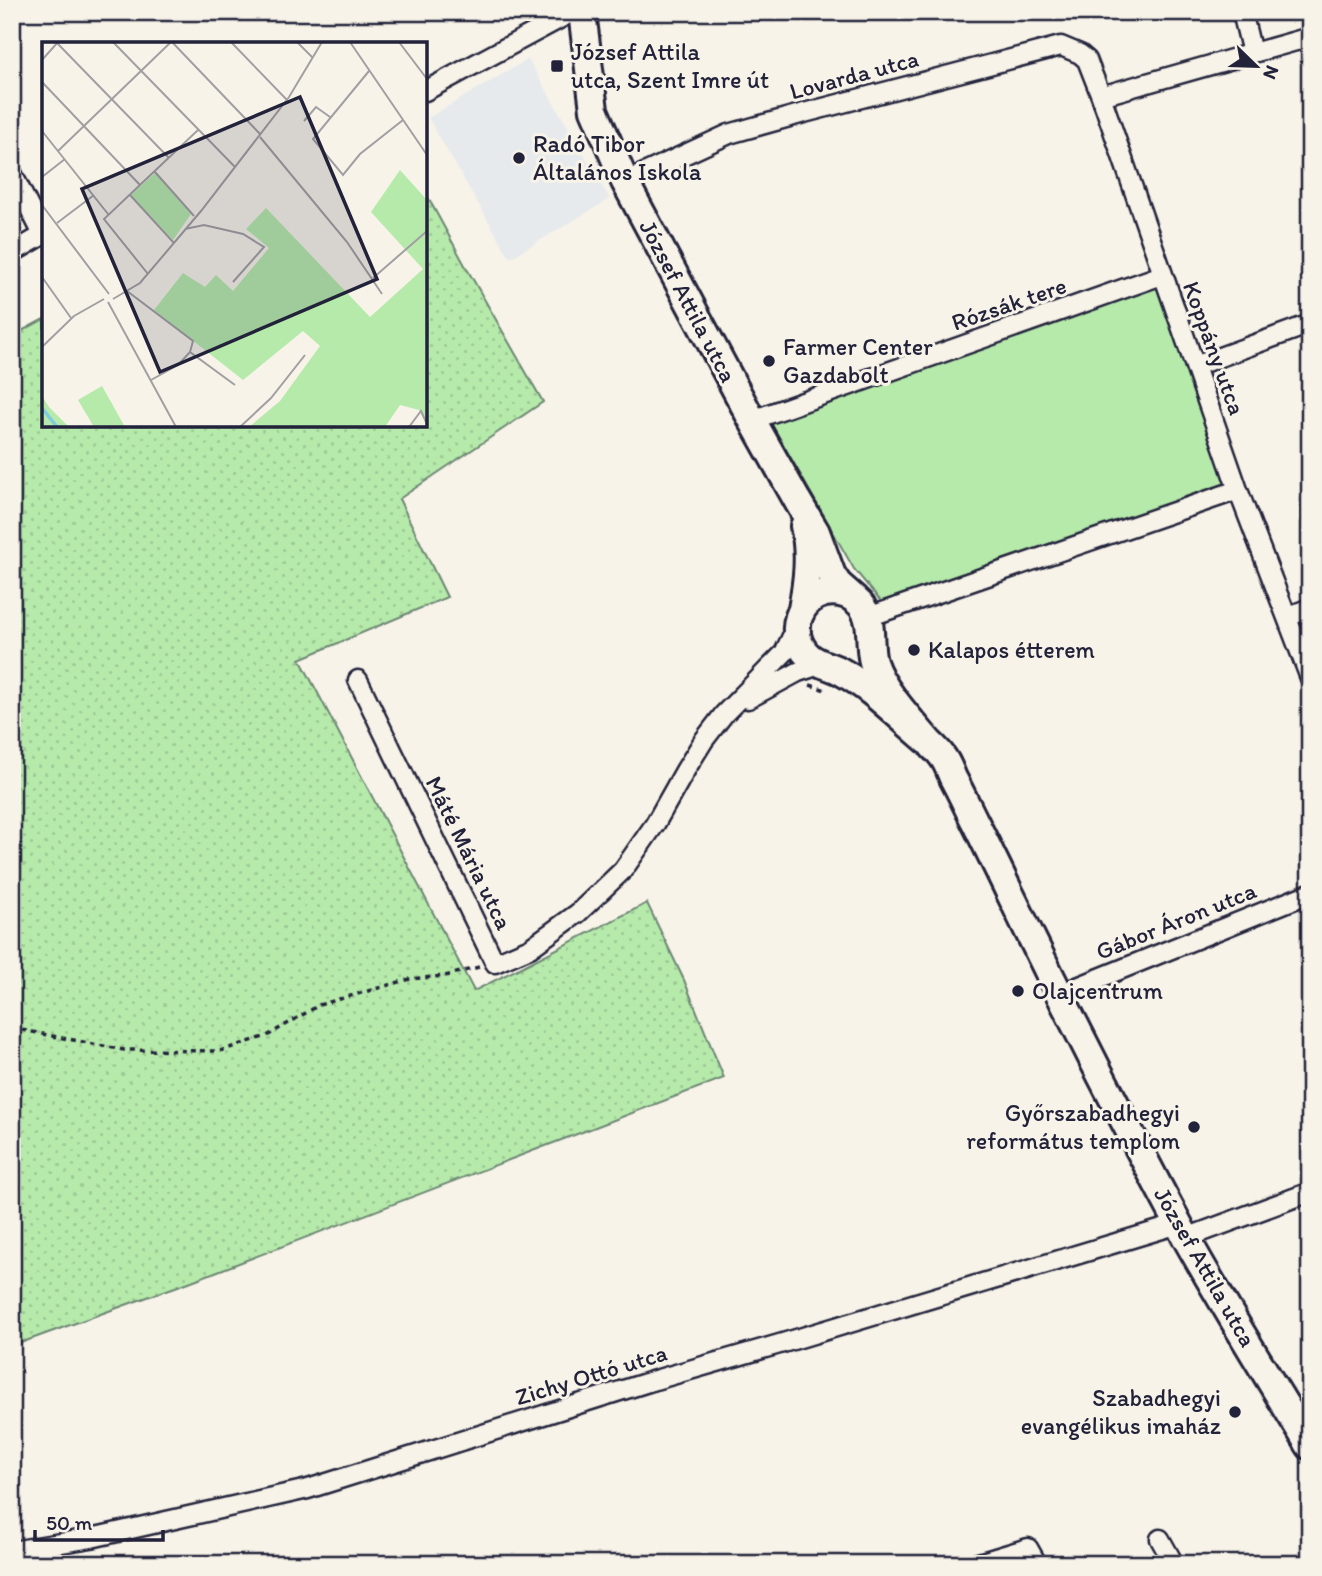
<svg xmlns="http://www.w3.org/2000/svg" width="1322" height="1576" viewBox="0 0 1322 1576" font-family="Itim,sans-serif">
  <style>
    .built { fill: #e7eaed }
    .grass { fill: url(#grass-dots); stroke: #6c8673; stroke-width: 2 }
    .park { fill: #b6eaab; stroke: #6c8673; stroke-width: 2 }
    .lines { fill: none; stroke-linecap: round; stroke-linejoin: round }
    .street-casing { stroke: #22223b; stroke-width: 23 }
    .secondary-casing { stroke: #22223b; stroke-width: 32 }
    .path { stroke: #22223b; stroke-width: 3.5; stroke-dasharray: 5 5; stroke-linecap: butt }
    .street { stroke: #f7f3e8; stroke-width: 18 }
    .secondary { stroke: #f7f3e8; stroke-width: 26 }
    .poi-dot { fill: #22223b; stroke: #f7f3e8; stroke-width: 2.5 }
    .labels { text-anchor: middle; stroke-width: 6; stroke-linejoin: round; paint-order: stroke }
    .poi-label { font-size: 24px; fill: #22223b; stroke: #f7f3e8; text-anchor: start }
    .street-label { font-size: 24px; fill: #22223b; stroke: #f7f3e8 }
    .inset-river { fill: none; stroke: #80ccdf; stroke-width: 3.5 }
    .inset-road { fill: none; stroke: #a29fa3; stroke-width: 2 }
    .view { fill: #22223b; fill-opacity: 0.15; stroke: #22223b; stroke-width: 3.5 }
    .inset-edge { fill: none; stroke: #22223b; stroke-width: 3.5 }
  </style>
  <defs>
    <pattern id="grass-dots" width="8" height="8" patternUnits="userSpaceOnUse" patternTransform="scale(1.75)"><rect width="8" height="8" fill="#b6eaab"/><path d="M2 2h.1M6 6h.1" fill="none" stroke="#9cc894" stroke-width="1.8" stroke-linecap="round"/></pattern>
  </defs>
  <rect width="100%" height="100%" fill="#f7f3e8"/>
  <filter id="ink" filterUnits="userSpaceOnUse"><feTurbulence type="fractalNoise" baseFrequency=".0143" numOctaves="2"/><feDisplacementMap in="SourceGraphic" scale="14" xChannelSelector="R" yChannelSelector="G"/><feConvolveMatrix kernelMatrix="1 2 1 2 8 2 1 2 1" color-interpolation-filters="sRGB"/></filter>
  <g filter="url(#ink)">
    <path class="built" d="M 528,59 L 610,199 L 510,258 L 428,118 Z"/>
    <path class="grass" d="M 425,192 L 467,269 L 543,402 L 399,499 L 447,597 L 300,659 L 474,991 L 647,903 L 684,980 L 724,1078 L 189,1282 L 12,1346 L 12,336 L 44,319 L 44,425 L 425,425 Z"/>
    <path class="park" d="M 1158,285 L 1229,486 L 883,604 L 854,569 L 771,423 Z"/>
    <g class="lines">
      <defs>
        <path id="street" d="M 1242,12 L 1252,53
          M 425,91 L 572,12
          M 1101,96 L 1310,37
          M 12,173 L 43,235
          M 625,182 L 729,134 L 804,113 L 1061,46 L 1080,54 L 1087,60 L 1101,96 L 1238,490 L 1310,678
          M 12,253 L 43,235 L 44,236
          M 1195,366 L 1310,324
          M 752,420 L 1162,275
          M 868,617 L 1238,490
          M 1287,617 L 1310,608
          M 358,680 L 495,963 L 530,948 L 578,913 L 623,870 L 655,824 L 686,769 L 704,740 L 724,714 L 784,653 L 796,628
          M 748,699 L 798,672 L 823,664
          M 1060,994 L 1310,893
          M 1186,1238 L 1310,1192
          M 1160,1539 L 1174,1564
          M 12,1551 L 91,1538 L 308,1489 L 655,1380 L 783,1343 L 1179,1224
          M 975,1564 L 1028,1548 L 1037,1564"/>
        <path id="secondary" d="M 582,12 L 594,110 L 625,182 L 752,420 L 797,500 L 816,532 L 832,575 L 838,584 L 855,599
          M 802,609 C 807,582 811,553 804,526
          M 934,748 C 915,725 882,691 873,662 C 868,645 874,624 863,608 C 855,596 840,590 825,593 C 799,599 788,631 805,652 C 814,664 830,665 842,672 C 869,687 892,710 915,730 C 924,738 935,746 942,756 C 947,762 950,771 953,778 C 961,793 968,808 975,822 C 1004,880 1031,938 1060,995 C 1101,1077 1143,1158 1186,1238 C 1225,1308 1268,1377 1310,1446"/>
      </defs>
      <use href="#street" class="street-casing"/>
      <use href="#secondary" class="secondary-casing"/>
      <path class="path" d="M 810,685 L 826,690
        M 12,1028 L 124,1050 L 220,1051 L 267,1036 L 319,1005 L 410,979 L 445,976 L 479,967"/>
      <use href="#street" class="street"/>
      <use href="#secondary" class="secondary"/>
    </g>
  </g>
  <g class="poi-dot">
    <rect x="550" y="59" width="14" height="14" rx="3.5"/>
    <circle cx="519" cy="158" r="7"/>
    <circle cx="769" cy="361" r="7"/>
    <circle cx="914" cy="650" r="7"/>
    <circle cx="1018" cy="991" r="7"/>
    <circle cx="1194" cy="1127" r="7"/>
    <circle cx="1235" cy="1412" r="7"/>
  </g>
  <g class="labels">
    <g class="poi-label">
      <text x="571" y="60">József Attila<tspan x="571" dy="28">utca, Szent Imre út</tspan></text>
      <text x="533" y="152">Radó Tibor<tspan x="533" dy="28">Általános Iskola</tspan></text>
      <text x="783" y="355">Farmer Center<tspan x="783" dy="28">Gazdabolt</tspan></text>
      <text x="928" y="658">Kalapos étterem</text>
      <text x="1032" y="999">Olajcentrum</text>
      <text x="1180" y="1121" text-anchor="end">Győrszabadhegyi<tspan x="1180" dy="28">református templom</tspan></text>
      <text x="1221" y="1406" text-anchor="end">Szabadhegyi<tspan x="1221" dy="28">evangélikus imaház</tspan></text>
    </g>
    <g class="street-label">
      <text transform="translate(854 75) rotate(-15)" y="8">Lovarda utca</text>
      <text transform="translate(688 301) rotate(62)" y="8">József Attila utca</text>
      <text transform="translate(1009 304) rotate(-19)" y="8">Rózsák tere</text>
      <text transform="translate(1214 348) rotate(70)" y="8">Koppány utca</text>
      <text transform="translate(469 853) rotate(64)" y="8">Máté Mária utca</text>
      <text transform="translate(1176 921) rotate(-22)" y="8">Gábor Áron utca</text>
      <text transform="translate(1205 1267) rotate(60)" y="8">József Attila utca</text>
      <text transform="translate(591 1375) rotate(-17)" y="8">Zichy Ottó utca</text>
    </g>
  </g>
  <g transform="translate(42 42)">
    <rect width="385" height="385" fill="#f7f3e8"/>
    <path d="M 358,128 L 385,158 L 385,384 L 377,368 L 358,363 L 343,385 L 207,385 L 238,359 L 278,304 L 261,289 L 201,338 L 112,268 L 141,231 L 163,245 L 174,233 L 191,249 L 227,206 L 204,187 L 224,166 L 328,275 L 381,227 L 329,170 ZM 0,354 L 7,365 L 27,385 L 0,385 Z" fill="#b6eaab"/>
    <path d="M 382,233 L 385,238 L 385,359 L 350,261 Z" fill="#b6eaab"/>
    <path d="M 113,131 L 149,172 L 131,198 L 89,153 ZM 60,344 L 83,385 L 52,385 L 36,358 Z" fill="#b6eaab"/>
    <path class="inset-river" d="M 0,366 L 15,385"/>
    <path class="inset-road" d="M 71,0 L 193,125M 130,0 L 219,93M 189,0 L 245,58M 255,0 L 271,16M 308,0 L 385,113M 357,0 L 385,37M 15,1 L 127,116M 0,18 L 16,0M 327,29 L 271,97 L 301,133 L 318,112 L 361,78M 0,40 L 98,143M 262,79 L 274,65 L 288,75M 0,89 L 66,172M 218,95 L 305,200 L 340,252M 16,109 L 129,0M 113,130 L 152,174M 0,135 L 23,117M 88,153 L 132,201M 0,163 L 67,252M 15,181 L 52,153M 143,187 L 162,183 L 201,192 L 222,205 L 191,240M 106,232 L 62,177 L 156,88M 0,235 L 29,276M 331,236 L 385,189M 85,249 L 151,299 L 148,310 L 193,343M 71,257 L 98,241 L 159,169 L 247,55 L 280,0M 66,260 L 134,385M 0,305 L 32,274 L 62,257M 109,338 L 136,323 L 148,310M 198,385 L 229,356 L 263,313M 367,385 L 379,369 L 385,382"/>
    <path class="view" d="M 258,55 L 335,237 L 118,330 L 40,147 Z"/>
    <rect width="385" height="385" class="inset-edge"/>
  </g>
  <rect width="1322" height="1576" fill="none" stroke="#f7f3e8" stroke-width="42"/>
  <rect x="21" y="21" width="1280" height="1534" fill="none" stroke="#22223b" stroke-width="2.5" filter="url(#ink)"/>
  <g transform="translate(1256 66) rotate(113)" stroke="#f7f3e8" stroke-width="5" paint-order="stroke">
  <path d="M0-5L12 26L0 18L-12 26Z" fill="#22223b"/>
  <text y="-10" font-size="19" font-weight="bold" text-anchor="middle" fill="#22223b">N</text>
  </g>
  <path d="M35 1530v10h128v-10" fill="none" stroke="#22223b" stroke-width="3.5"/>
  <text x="46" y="1530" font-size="21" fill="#22223b" stroke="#f7f3e8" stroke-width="5" paint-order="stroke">50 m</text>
</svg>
